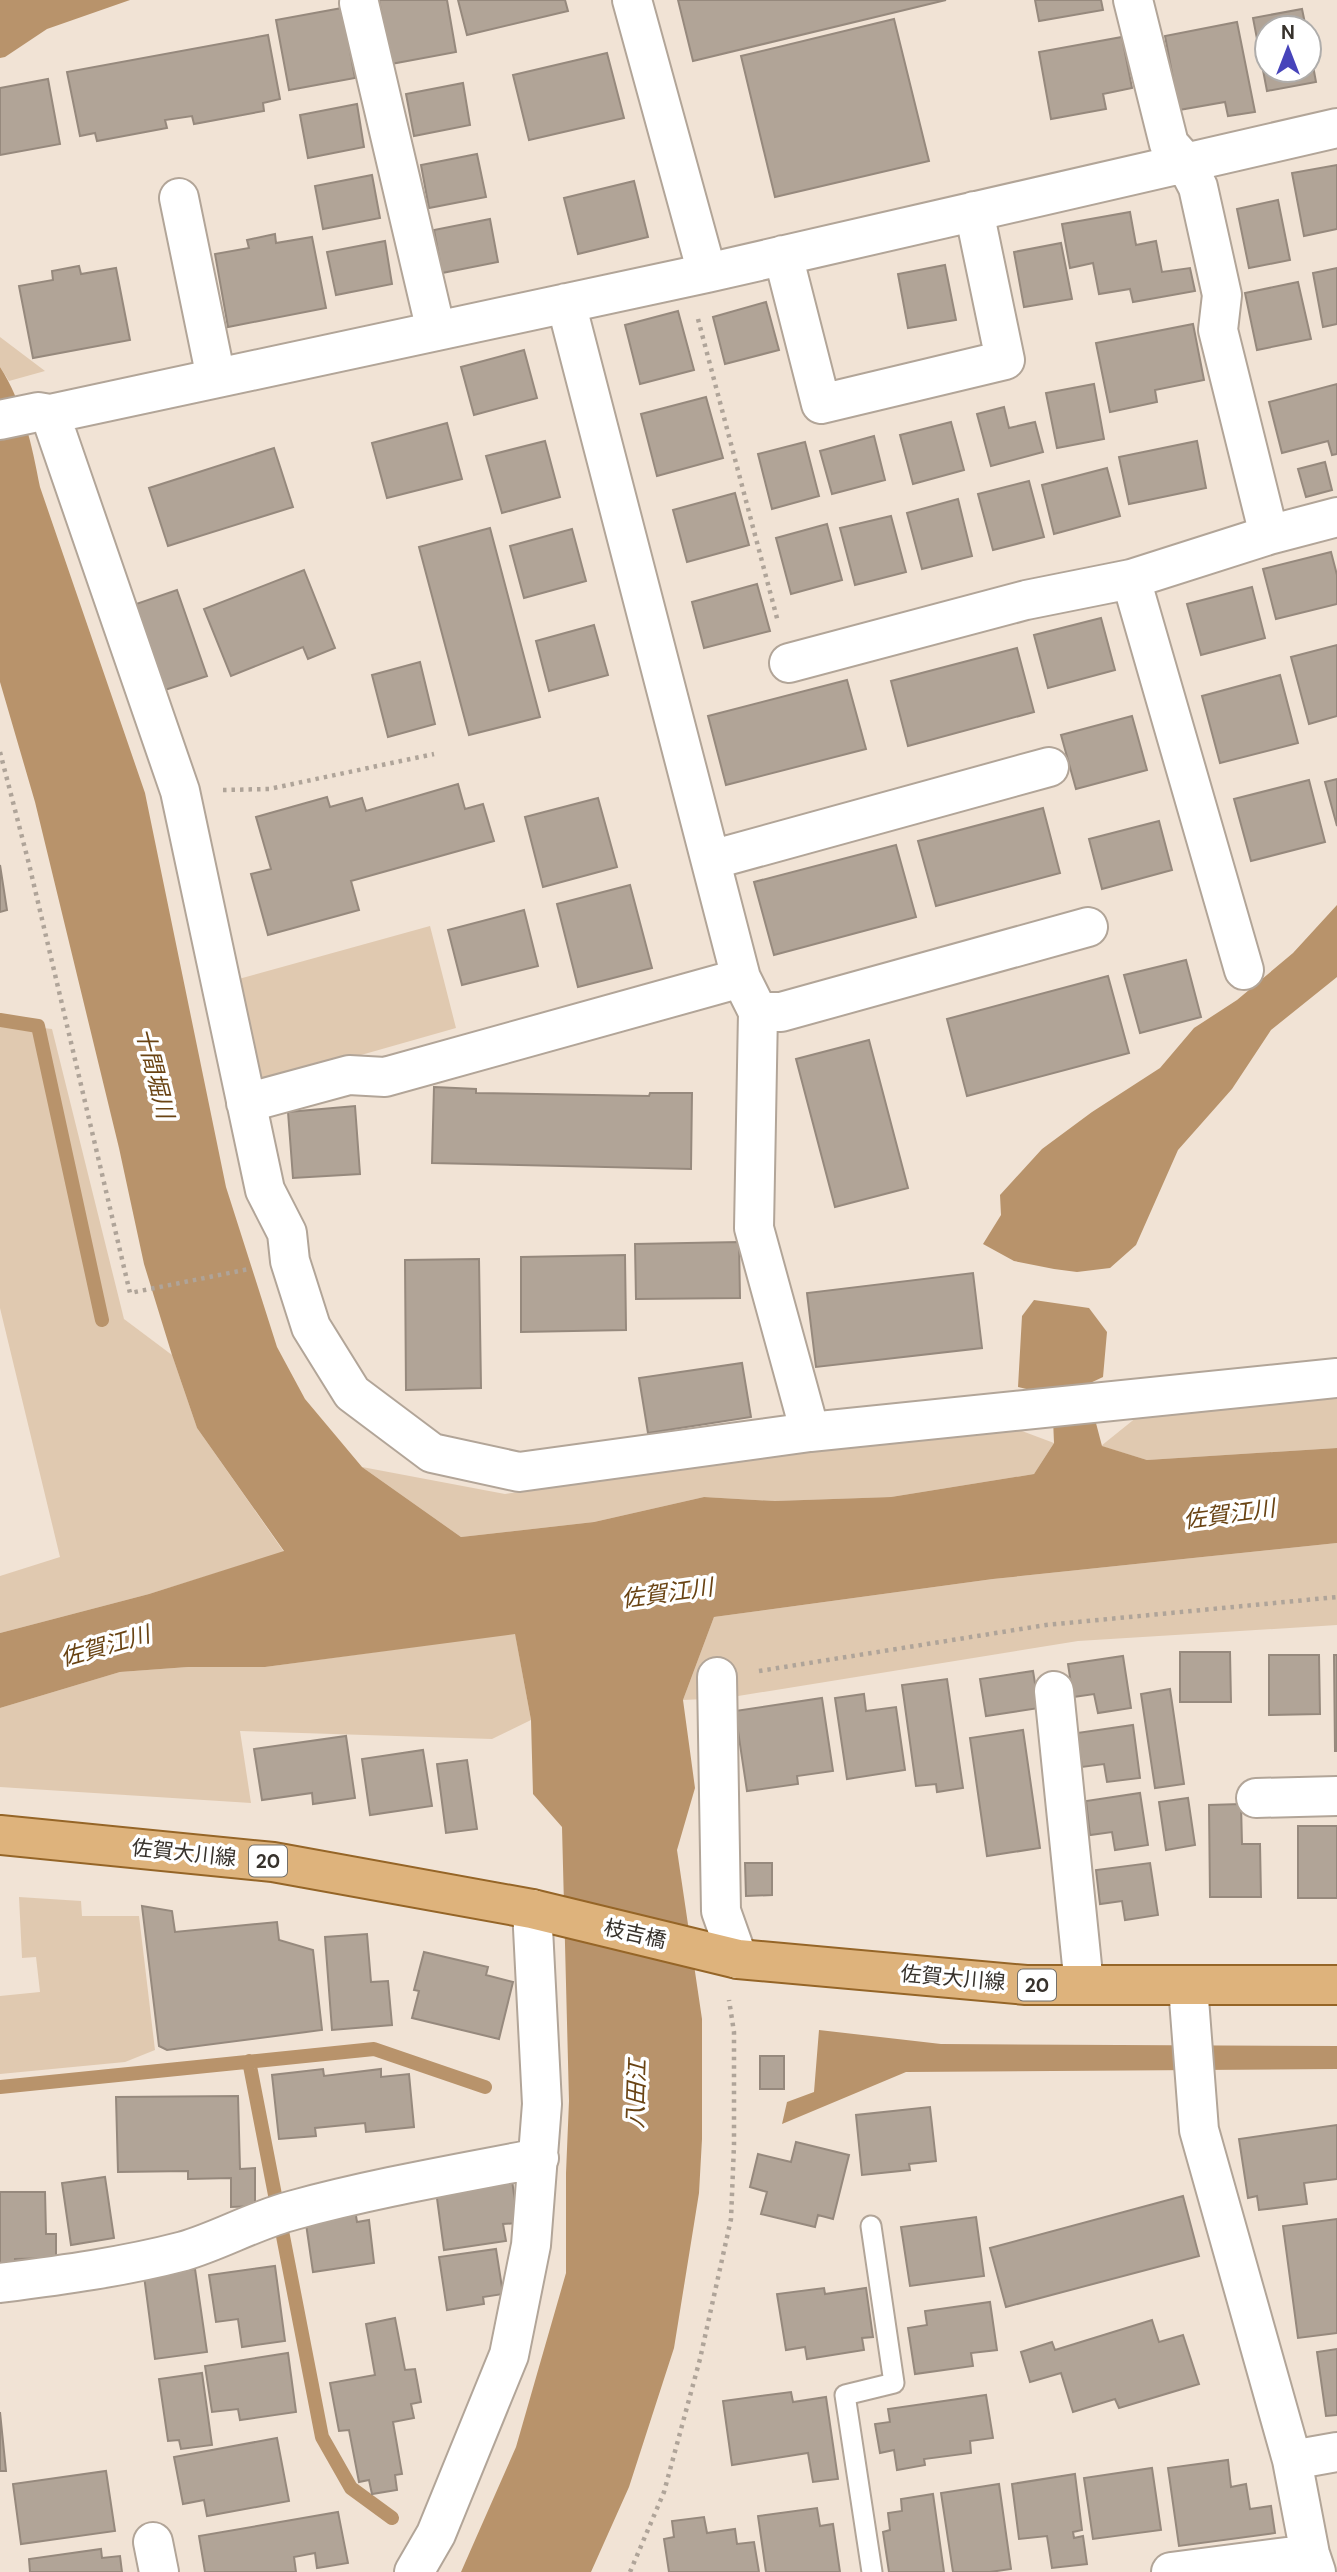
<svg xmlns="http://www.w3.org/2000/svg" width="1337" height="2572" viewBox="0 0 1337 2572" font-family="'DM Sans','Noto Sans JP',sans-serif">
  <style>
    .green { fill: #e0c9b0 }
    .water { fill: #b8936b }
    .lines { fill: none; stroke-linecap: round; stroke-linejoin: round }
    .stream { stroke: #b8936b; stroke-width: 14 }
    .building { fill: #b1a497; stroke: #96897d; stroke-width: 2 }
    .service-casing { stroke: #b2a598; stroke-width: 23 }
    .minor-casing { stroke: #b2a598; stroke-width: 42 }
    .primary-casing { stroke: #956527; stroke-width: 42 }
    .path { stroke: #afa499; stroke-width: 4.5; stroke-dasharray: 3.5 5; stroke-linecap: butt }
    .service { stroke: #fff; stroke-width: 19 }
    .minor { stroke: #fff; stroke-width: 38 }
    .primary { stroke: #deb37c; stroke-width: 38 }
    .labels { text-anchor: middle; stroke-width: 7; stroke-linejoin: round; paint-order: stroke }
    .shield { fill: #fff; stroke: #73706b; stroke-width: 2 }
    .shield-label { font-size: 19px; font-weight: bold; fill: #37322c }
    .street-label { font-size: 21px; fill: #37322c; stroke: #fff }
    .water-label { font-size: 23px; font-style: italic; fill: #694313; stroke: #fff }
  </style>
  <rect width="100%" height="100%" fill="#f1e3d5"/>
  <path class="green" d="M 0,337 L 45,371 L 9,381 L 0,367 Z
    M 430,926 L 456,1028 L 259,1084 L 235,980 Z
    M 0,1023 L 52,1029 L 124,1319 L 172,1355 L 197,1428 L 284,1552 L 149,1594 L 0,1633 L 0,1576 L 60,1557 L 0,1308 Z
    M 1337,1393 L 1337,1448 L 1147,1460 L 1101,1446 L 1137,1417 Z
    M 1006,1425 L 1054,1443 L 1034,1474 L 891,1497 L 775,1501 L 704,1497 L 594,1522 L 461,1537 L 362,1467 L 505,1494 Z
    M 1337,1543 L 1337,1625 L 1078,1641 L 726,1698 L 683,1700 L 714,1617 L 993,1579 Z
    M 515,1633 L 531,1720 L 492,1739 L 240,1731 L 251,1803 L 0,1787 L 0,1708 L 120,1672 L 188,1667 L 265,1667 Z
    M 19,1897 L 81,1901 L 82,1916 L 139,1916 L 155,2050 L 125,2062 L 0,2074 L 0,1996 L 40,1992 L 36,1957 L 22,1958 Z"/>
  <path class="water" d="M 0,0 L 130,0 L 47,29 L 5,57 L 0,58 Z
    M 0,367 C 23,403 32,445 40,487 L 145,793 L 226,1187 L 277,1347 L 305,1399 L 362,1467 L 461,1537 L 594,1522 L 704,1497 L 775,1501 L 891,1497 L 1034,1474 L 1054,1443 L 1052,1395 L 1018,1387 L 1022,1316 L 1034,1300 L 1089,1308 L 1107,1332 L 1103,1377 L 1086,1385 L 1102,1446 L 1147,1460 L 1337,1448 L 1337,1543 L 993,1579 L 714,1617 L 683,1700 L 695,1788 L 677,1850 L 702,2019 L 702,2139 L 699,2193 L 674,2348 L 629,2487 L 591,2572 L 461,2572 L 516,2447 L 566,2273 L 566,2173 L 569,2101 L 562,1827 L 533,1794 L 531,1720 L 515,1634 L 265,1667 L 188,1667 L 120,1672 L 0,1708 L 0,1633 L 149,1594 L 284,1551 L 197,1428 L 172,1355 L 144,1264 L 119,1148 L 35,802 L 0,682 Z
    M 1337,905 L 1337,977 L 1271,1030 L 1232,1089 L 1178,1150 L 1136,1245 L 1110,1268 L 1077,1272 L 1054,1269 L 1014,1261 L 983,1244 L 1001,1215 L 1000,1195 L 1042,1149 L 1092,1112 L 1160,1068 L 1194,1028 L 1237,1000 L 1293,953 Z
    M 819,2030 L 941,2044 L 1337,2046 L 1337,2069 L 906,2072 L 782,2124 L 787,2102 L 814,2092 Z"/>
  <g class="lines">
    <path class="stream" d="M 0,1020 L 38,1026 L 102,1320
      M 249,2061 L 322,2437 L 351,2488 L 392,2518
      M 0,2087 L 374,2049 L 485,2087"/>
  </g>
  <path class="building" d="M 379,0 L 447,0 L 456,52 L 391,64 Z
    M 458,0 L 565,0 L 568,11 L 467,35 Z
    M 678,0 L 946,0 L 693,61 Z
    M 1035,0 L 1101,0 L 1103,10 L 1039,21 Z
    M 342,8 L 355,78 L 289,90 L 276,20 Z
    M 1302,9 L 1306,28 L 1267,28 L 1267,70 L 1309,70 L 1309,44 L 1316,82 L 1267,91 L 1253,18 Z
    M 894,19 L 929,161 L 775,197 L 741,56 Z
    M 1237,22 L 1255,112 L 1228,116 L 1225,102 L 1179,110 L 1165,36 Z
    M 268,35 L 280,99 L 263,103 L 264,111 L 194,124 L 192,116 L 165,120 L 167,128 L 97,141 L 95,133 L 80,136 L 67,72 Z
    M 1122,37 L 1132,88 L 1103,94 L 1106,109 L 1051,119 L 1039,52 Z
    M 607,53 L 624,118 L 529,140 L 513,75 Z
    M 48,79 L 60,144 L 0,155 L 0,88 Z
    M 463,83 L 470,125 L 414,136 L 406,94 Z
    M 357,104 L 364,147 L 308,158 L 300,115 Z
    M 477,154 L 486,197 L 429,208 L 421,165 Z
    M 1337,165 L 1337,229 L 1304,236 L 1292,173 Z
    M 372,175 L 380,218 L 323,229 L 315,186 Z
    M 634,181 L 648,237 L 578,254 L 564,198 Z
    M 1278,200 L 1290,260 L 1249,268 L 1237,209 Z
    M 1130,212 L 1136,245 L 1156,241 L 1162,272 L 1190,268 L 1195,291 L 1133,302 L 1130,289 L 1099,294 L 1093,263 L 1070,268 L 1062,224 Z
    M 490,219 L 498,262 L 442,273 L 434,230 Z
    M 275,234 L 276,243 L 312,237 L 326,308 L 228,327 L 215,254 L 249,248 L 247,240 Z
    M 385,241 L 392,284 L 336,295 L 327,252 Z
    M 1061,243 L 1072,299 L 1024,307 L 1014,252 Z
    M 945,265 L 956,320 L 908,328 L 898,274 Z
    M 79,266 L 81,274 L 116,268 L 130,340 L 33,358 L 19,286 L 53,280 L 52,271 Z
    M 1337,268 L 1337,324 L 1323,327 L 1313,273 Z
    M 1298,282 L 1311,339 L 1257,350 L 1245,293 Z
    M 766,302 L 779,350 L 725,364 L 713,317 Z
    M 678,311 L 694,370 L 640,384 L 625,325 Z
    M 1193,324 L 1204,380 L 1155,390 L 1157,402 L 1110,412 L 1096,343 Z
    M 524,350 L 537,398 L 474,415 L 461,367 Z
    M 1094,384 L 1104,439 L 1057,448 L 1046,393 Z
    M 1337,384 L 1337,454 L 1332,455 L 1328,441 L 1282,453 L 1269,402 Z
    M 706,397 L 723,458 L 657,476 L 641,414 Z
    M 1004,407 L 1009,428 L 1035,422 L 1043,452 L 991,466 L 977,414 Z
    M 951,422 L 964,470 L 913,484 L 900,435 Z
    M 447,423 L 462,479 L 387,498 L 372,443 Z
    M 874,436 L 885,480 L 832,494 L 820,451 Z
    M 545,441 L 560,497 L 502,513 L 486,456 Z
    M 1197,441 L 1206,488 L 1129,504 L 1119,457 Z
    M 805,442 L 819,496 L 772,509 L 758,454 Z
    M 274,448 L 293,507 L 168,546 L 149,488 Z
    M 1325,462 L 1332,490 L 1306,497 L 1298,469 Z
    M 1107,468 L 1120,516 L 1054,534 L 1042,485 Z
    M 1029,481 L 1044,537 L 993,550 L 978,494 Z
    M 735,493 L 749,545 L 687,562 L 673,510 Z
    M 958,499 L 972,556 L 922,569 L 907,513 Z
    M 891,516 L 906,572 L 855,585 L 840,528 Z
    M 827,524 L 842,580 L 791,594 L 776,538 Z
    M 490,528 L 540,717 L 469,735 L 419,547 Z
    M 572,529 L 586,581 L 524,598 L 510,546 Z
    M 1331,552 L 1337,575 L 1337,604 L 1276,619 L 1263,569 Z
    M 304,570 L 335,648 L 308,659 L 303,647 L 231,676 L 204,609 Z
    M 757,584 L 770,631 L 704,648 L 692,602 Z
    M 1252,587 L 1265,638 L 1201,655 L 1187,604 Z
    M 177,590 L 207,676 L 165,690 L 136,604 Z
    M 1101,618 L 1115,670 L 1048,688 L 1034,635 Z
    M 594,625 L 608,675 L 549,691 L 536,641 Z
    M 1337,645 L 1337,716 L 1309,724 L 1291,657 Z
    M 1017,648 L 1034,712 L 908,746 L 891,681 Z
    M 420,662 L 435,724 L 388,737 L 372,675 Z
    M 1280,675 L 1298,743 L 1220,763 L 1202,696 Z
    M 847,680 L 866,749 L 726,785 L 708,716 Z
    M 1132,716 L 1147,770 L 1076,789 L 1061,735 Z
    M 1337,779 L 1337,826 L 1325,782 Z
    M 1309,780 L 1325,842 L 1251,861 L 1234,799 Z
    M 458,784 L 465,809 L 483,804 L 494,841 L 351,881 L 359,910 L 268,935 L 251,874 L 271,869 L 256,817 L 327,797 L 330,807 L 362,798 L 366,811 Z
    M 598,798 L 617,867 L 543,887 L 525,817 Z
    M 1043,808 L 1060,873 L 936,906 L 918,841 Z
    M 1159,821 L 1172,870 L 1102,889 L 1089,839 Z
    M 896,845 L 916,917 L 774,955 L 754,882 Z
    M 0,865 L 7,910 L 0,912 Z
    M 630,885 L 652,968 L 578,987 L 557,904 Z
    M 524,910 L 538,966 L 462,985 L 448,930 Z
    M 1186,960 L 1201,1017 L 1140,1033 L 1124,975 Z
    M 1108,976 L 1129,1053 L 967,1096 L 947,1019 Z
    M 869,1040 L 908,1188 L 835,1207 L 796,1059 Z
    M 434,1087 L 476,1089 L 476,1093 L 649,1096 L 650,1093 L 692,1093 L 691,1169 L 432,1163 Z
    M 355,1106 L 360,1174 L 293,1178 L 288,1112 Z
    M 739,1242 L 740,1298 L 636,1299 L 635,1244 Z
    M 625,1255 L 626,1330 L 521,1332 L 521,1257 Z
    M 479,1259 L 481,1388 L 406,1390 L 405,1260 Z
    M 973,1273 L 982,1348 L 816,1367 L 807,1293 Z
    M 742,1363 L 751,1417 L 648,1433 L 639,1378 Z
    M 1180,1652 L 1230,1652 L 1231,1702 L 1180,1702 Z
    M 1269,1655 L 1319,1655 L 1320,1714 L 1269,1715 Z
    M 1334,1655 L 1337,1655 L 1337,1751 L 1335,1751 Z
    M 1123,1656 L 1131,1708 L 1098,1713 L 1094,1694 L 1073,1697 L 1068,1664 Z
    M 1033,1671 L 1039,1708 L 986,1716 L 980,1679 Z
    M 947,1679 L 963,1788 L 937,1792 L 936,1784 L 916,1786 L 902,1685 Z
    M 1170,1689 L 1184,1784 L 1155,1788 L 1141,1694 Z
    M 864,1694 L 866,1711 L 896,1707 L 905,1770 L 847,1779 L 835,1698 Z
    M 822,1698 L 833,1771 L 797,1776 L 798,1784 L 747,1791 L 735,1711 Z
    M 1133,1725 L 1140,1778 L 1107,1782 L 1104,1764 L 1082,1767 L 1077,1733 Z
    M 1023,1730 L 1040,1848 L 987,1856 L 970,1738 Z
    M 346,1736 L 355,1798 L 313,1804 L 312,1793 L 262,1800 L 254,1749 Z
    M 423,1750 L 432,1806 L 370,1815 L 362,1759 Z
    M 467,1760 L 477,1829 L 446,1833 L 437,1764 Z
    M 1140,1793 L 1148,1845 L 1115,1850 L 1112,1832 L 1090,1835 L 1086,1801 Z
    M 1188,1798 L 1195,1845 L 1166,1850 L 1159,1802 Z
    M 1241,1804 L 1242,1844 L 1260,1844 L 1261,1897 L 1210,1897 L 1209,1805 Z
    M 1298,1826 L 1337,1826 L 1337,1898 L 1298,1898 Z
    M 745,1863 L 772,1863 L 772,1895 L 746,1896 Z
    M 1150,1863 L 1158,1915 L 1125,1920 L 1122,1901 L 1100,1904 L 1096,1870 Z
    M 142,1906 L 172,1911 L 175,1932 L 277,1922 L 279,1940 L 313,1950 L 322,2030 L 167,2050 L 159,2046 Z
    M 367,1934 L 371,1982 L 388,1981 L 392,2025 L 332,2030 L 325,1937 Z
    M 424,1952 L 488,1967 L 486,1975 L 513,1982 L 499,2039 L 412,2018 L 419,1991 L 414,1990 Z
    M 760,2056 L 784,2056 L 784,2089 L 760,2089 Z
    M 323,2069 L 324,2076 L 381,2069 L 381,2077 L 409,2074 L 414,2127 L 366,2132 L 365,2123 L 315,2128 L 316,2136 L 279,2139 L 272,2075 Z
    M 238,2096 L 240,2169 L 255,2168 L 255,2206 L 231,2207 L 231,2178 L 188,2179 L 188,2171 L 118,2172 L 116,2097 Z
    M 930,2107 L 936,2161 L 909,2164 L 910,2170 L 862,2175 L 856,2115 Z
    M 1337,2125 L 1337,2179 L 1304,2183 L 1307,2204 L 1259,2210 L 1257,2196 L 1248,2198 L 1239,2139 Z
    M 796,2142 L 849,2155 L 833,2219 L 818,2215 L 815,2227 L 761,2214 L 767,2192 L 750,2187 L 758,2154 L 791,2162 Z
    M 105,2177 L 114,2238 L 71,2245 L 62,2183 Z
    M 512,2180 L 518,2223 L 503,2224 L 506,2241 L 444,2250 L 436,2191 Z
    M 0,2192 L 45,2192 L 46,2234 L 56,2234 L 56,2258 L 15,2259 L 15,2268 L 0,2268 Z
    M 1183,2196 L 1199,2256 L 1006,2307 L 990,2248 Z
    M 355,2210 L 357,2222 L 369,2220 L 374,2263 L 313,2272 L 305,2217 Z
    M 976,2217 L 984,2276 L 910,2286 L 901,2227 Z
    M 1337,2219 L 1337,2333 L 1298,2338 L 1283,2226 Z
    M 496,2249 L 503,2294 L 483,2297 L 484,2304 L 447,2310 L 439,2257 Z
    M 275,2266 L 285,2341 L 242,2347 L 238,2319 L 216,2322 L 209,2275 Z
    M 195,2269 L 207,2352 L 155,2359 L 144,2276 Z
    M 824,2288 L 825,2294 L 866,2288 L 873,2337 L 862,2338 L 864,2350 L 807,2359 L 805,2347 L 786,2350 L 777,2294 Z
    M 990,2302 L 997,2350 L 971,2353 L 973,2366 L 915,2374 L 908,2328 L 927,2325 L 925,2311 Z
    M 395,2318 L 405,2370 L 415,2369 L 421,2402 L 411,2404 L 414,2418 L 393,2422 L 402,2474 L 395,2475 L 397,2490 L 372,2494 L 369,2480 L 359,2482 L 349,2430 L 339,2431 L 330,2383 L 375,2375 L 366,2324 Z
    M 1152,2320 L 1159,2342 L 1183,2335 L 1199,2384 L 1119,2408 L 1115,2399 L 1073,2412 L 1061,2373 L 1030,2382 L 1021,2352 L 1052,2342 L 1055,2350 Z
    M 1337,2349 L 1337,2415 L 1326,2416 L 1317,2352 Z
    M 288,2353 L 296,2412 L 240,2420 L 238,2409 L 212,2412 L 205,2366 Z
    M 202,2373 L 212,2445 L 181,2449 L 179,2440 L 168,2441 L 159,2379 Z
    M 791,2392 L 793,2402 L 826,2397 L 838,2479 L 813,2482 L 808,2453 L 732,2465 L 723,2401 Z
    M 986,2395 L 993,2438 L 970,2441 L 971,2453 L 924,2459 L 925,2465 L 897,2470 L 894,2450 L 880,2453 L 875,2424 L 890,2422 L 888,2409 Z
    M 0,2412 L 6,2471 L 0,2471 Z
    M 277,2438 L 289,2501 L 207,2516 L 204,2500 L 183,2504 L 174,2457 Z
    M 1228,2460 L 1231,2487 L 1246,2484 L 1250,2509 L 1271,2506 L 1275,2533 L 1179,2546 L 1168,2468 Z
    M 1152,2468 L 1161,2530 L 1093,2539 L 1084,2478 Z
    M 106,2471 L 115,2531 L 21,2544 L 13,2484 Z
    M 1075,2474 L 1082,2530 L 1073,2532 L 1074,2538 L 1083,2536 L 1087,2564 L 1052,2568 L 1047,2536 L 1019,2539 L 1012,2484 Z
    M 999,2484 L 1011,2569 L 990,2572 L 953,2572 L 941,2493 Z
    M 933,2494 L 944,2572 L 889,2572 L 883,2532 L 890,2530 L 888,2513 L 902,2511 L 901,2499 Z
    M 817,2508 L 820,2526 L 833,2524 L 840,2572 L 766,2572 L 758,2516 Z
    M 338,2512 L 348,2563 L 317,2568 L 315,2553 L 294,2557 L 296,2572 L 205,2572 L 199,2536 Z
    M 704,2517 L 707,2533 L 735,2529 L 737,2544 L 754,2542 L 759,2572 L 669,2572 L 664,2539 L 674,2537 L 672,2521 Z
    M 101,2549 L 102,2558 L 120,2556 L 122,2572 L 30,2572 L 29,2559 Z"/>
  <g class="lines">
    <defs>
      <path id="service" d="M 871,2226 L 894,2383 L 845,2395 L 872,2572"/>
      <path id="minor" d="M 632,0 L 707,273
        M 359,3 L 436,331
        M 179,198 L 216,378
        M 783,255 L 821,404 L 1005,360 L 974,211
        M 566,303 L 741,978 L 758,1012 L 754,1228 L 810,1432
        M 50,414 L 180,791 L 265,1190 L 287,1233 L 290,1261 L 311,1327 L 352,1393 L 432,1453 L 519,1472 L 810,1432 L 1337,1378
        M 0,420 L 38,412 L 50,414 L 707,273 L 1337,128
        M 1269,535 L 1337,517
        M 1131,579 L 1244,970
        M 789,663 L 1026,600 L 1131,579 L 1269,535 L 1218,330 L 1222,295 L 1198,187 L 1185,162 L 1169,144 L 1133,0
        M 711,860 L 1049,767
        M 758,1012 L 781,1012 L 1088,927
        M 246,1103 L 349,1075 L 385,1077 L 741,978
        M 717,1677 L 721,1911 L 738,1959
        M 1054,1691 L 1084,1985
        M 1256,1798 L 1337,1796
        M 1188,1986 L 1199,2130 L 1292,2460 L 1310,2554 L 1316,2572
        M 0,2283 C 62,2275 123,2267 184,2251 C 221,2240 255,2220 294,2210 C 374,2188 457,2174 539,2158
        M 1292,2460 L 1337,2452
        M 153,2542 L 159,2572
        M 414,2572 L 436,2534 L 509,2355 L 531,2245 L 542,2104 L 532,1909
        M 1171,2572 L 1310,2554"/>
      <path id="primary" d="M 0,1835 L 273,1862 L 532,1909 L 738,1959 L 1026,1985 L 1337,1985"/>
    </defs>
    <use href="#service" class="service-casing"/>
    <use href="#minor" class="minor-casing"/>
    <use href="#primary" class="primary-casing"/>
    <path class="path" d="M 698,319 L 778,622
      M 0,752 L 29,864 L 130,1293 L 249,1269
      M 223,790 L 269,789 L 434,754
      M 759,1671 L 1046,1625 L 1337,1597
      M 630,2572 L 664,2492 L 700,2359 L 731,2219 L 734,2145 L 734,2032 L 729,2000"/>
    <use href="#service" class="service"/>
    <use href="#minor" class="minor"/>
    <use href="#primary" class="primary"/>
  </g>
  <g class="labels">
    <g class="shield">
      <rect x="249" y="1845.5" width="38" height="31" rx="5"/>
      <rect x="1018" y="1969.5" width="38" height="31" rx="5"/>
    </g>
    <g class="shield-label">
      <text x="268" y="1868">20</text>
      <text x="1037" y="1992">20</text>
    </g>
    <g class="street-label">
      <text transform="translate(184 1853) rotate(6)" y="7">佐賀大川線</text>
      <text transform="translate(635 1934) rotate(13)" y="7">枝吉橋</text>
      <text transform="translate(953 1978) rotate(5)" y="7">佐賀大川線</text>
    </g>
    <g class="water-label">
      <text transform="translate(155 1073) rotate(76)" y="8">十間堀川</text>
      <text transform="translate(1229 1514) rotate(-8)" y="8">佐賀江川</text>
      <text transform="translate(667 1593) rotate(-8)" y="8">佐賀江川</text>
      <text transform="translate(105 1646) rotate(-16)" y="8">佐賀江川</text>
      <text transform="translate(636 2094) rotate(-88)" y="8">八田江</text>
    </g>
  </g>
  <g transform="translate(1288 49)"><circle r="33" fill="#ffffff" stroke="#afadab" stroke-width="2"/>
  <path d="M0-5L12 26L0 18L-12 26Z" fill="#4744ba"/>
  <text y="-10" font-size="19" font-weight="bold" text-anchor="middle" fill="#37322c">N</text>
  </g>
</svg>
